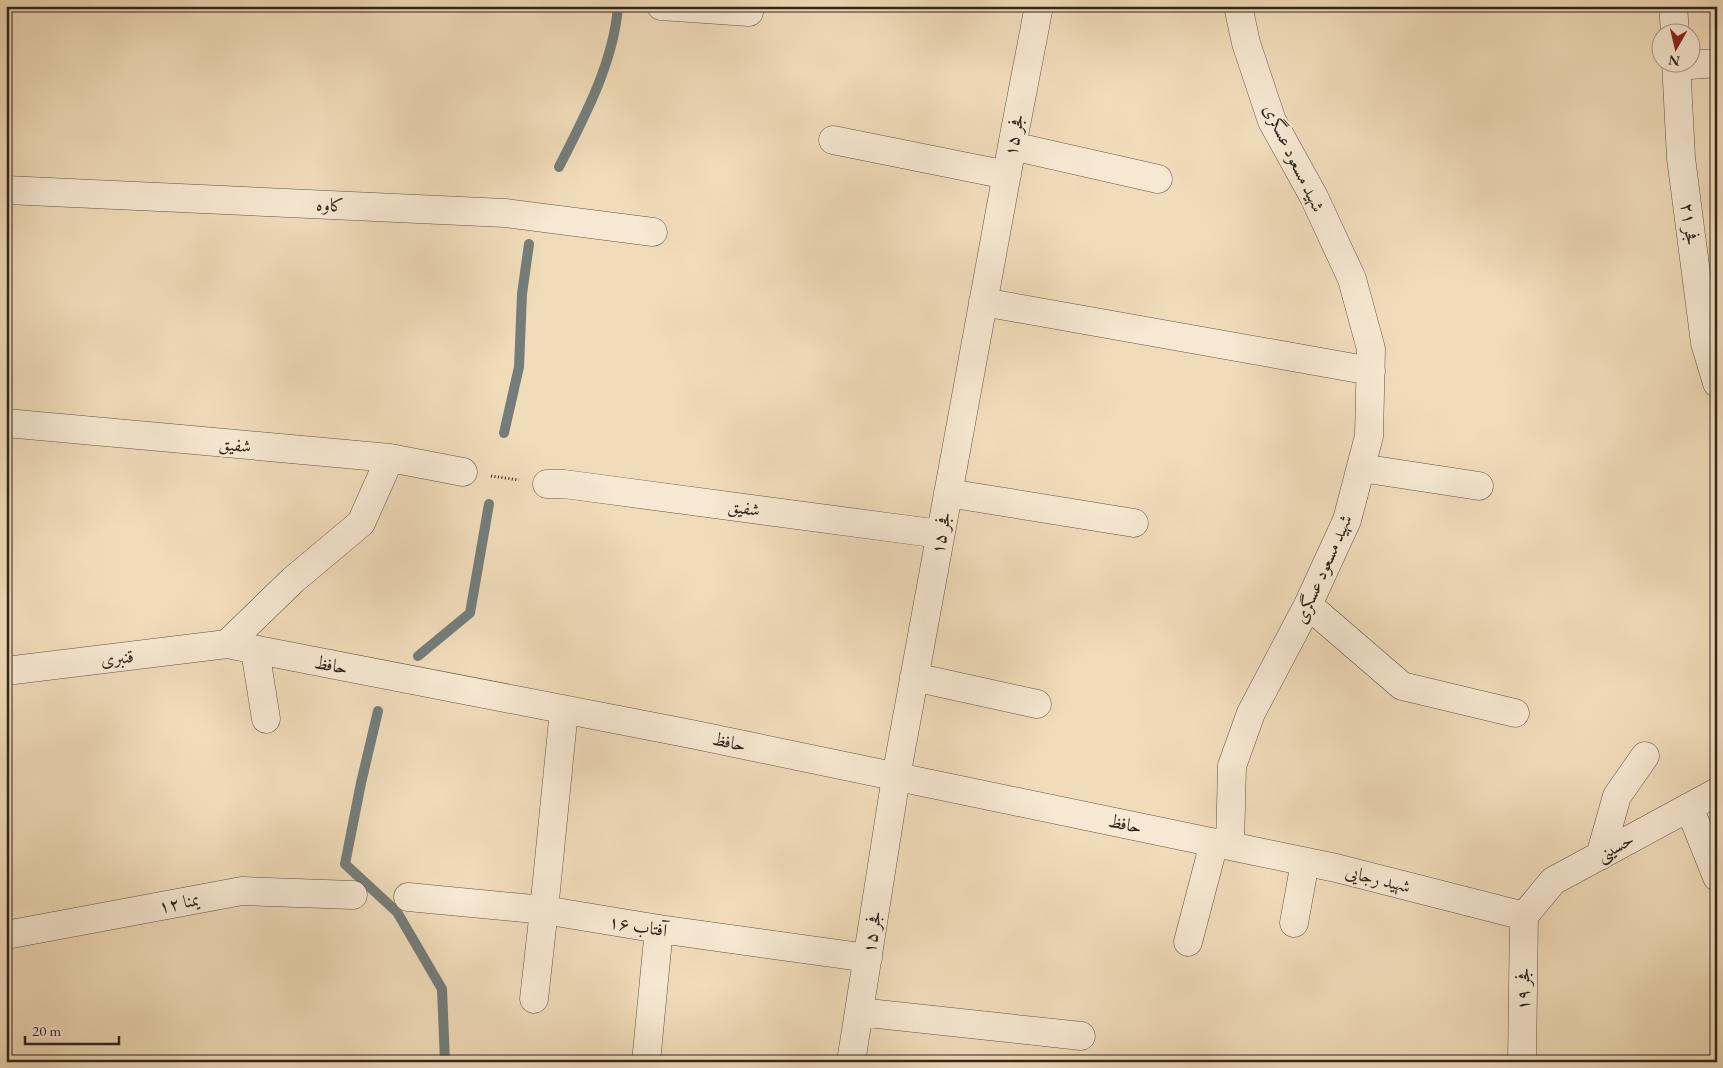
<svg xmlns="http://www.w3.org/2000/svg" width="1723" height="1068" viewBox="0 0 1723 1068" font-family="'EB Garamond',Amiri,serif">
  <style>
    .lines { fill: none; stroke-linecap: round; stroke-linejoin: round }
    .stream { stroke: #737e7c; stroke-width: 10 }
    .street-casing { stroke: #605345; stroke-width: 29 }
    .path { stroke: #30251e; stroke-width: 3; stroke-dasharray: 1 2.5; stroke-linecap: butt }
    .street { stroke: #f6e8d2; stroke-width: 28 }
    .labels { text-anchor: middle; stroke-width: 4.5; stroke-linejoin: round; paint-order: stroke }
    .street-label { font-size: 18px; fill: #30251e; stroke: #f6e8d2 }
  </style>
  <rect width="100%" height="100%" fill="#f1dcba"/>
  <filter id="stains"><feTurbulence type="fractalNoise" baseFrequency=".004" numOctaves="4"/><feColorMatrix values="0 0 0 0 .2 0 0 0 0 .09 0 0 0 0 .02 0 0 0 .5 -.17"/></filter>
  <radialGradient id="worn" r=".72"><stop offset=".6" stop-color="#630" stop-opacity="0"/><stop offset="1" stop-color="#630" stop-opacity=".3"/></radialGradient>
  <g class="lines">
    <path class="stream" d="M 559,167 C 584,118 614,62 618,6
      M 504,433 L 519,367 L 522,294 L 529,244
      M 418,656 L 470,613 L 489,504
      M 378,711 L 361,783 L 345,864 L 397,912 L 442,989 L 445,1062"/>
    <defs>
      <path id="street" d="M 661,6 L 749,12
        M 1673,6 L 1675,32
        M 1676,62 L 1681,158 L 1705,343 L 1717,383
        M 1676,66 L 1717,63
        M 833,140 L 1007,175
        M 1012,146 L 1158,179
        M 6,190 L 505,213 L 653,232
        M 983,302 L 1371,371
        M 6,423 L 390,458 L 463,472
        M 1361,468 L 1479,486
        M 547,484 L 564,484 L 940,534
        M 948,493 L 1134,523
        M 1308,605 L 1402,686 L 1515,713
        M 227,644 L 293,580 L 361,523 L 390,458
        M 255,650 L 266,719
        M 6,671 L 227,644 L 691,734 L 1230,846 L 1336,868 L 1524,916
        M 914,677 L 1037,704
        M 1689,807 L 1717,877
        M 1230,846 L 1232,766 L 1251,713 L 1308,605 L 1347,520 L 1369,436 L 1371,349 L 1352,279 L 1314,197 L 1272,121 L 1246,43 L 1238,6
        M 1600,856 L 1617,796 L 1645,756
        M 408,897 L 544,910 L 659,929 L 868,958
        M 1524,916 L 1553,881 L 1717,792
        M 1294,923 L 1305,862
        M 6,935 L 242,891 L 353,895
        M 1188,942 L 1214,843
        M 534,999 L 544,910 L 564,710
        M 859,1012 L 1081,1036
        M 646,1062 L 659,929
        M 851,1062 L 896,777 L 1012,146 L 1039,6
        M 1522,1062 L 1524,916"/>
    </defs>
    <use href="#street" class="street-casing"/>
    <path class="path" d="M 491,476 L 519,480"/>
    <use href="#street" class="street"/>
  </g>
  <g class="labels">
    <g class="street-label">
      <text transform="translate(1014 135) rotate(-79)" y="6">فجر ۱۵</text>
      <text transform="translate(1294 158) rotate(64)" y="6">شهید مسعود عسگری</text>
      <text transform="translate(330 205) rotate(3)" y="6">کاوه</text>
      <text transform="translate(1690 224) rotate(83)" y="6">فجر ۲۱</text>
      <text transform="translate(235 445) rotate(5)" y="6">شفیق</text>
      <text transform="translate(744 508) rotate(8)" y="6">شفیق</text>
      <text transform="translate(941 533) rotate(-79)" y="6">فجر ۱۵</text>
      <text transform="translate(1323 569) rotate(-66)" y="6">شهید مسعود عسگری</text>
      <text transform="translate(117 658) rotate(-7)" y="6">قنبری</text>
      <text transform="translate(331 665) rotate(11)" y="6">حافظ</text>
      <text transform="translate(729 742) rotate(12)" y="6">حافظ</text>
      <text transform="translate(1125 824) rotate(12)" y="6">حافظ</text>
      <text transform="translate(1615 847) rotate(-29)" y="6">حسینی</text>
      <text transform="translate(1378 879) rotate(14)" y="6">شهید رجایی</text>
      <text transform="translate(179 903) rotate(-11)" y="6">یمنا ۱۲</text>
      <text transform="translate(638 926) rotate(9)" y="6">آفتاب ۱۶</text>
      <text transform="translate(872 932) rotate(-81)" y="6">فجر ۱۵</text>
      <text transform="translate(1523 989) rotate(-89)" y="6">فجر ۱۹</text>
    </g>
  </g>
  <rect width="1723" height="1068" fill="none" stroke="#f1dcba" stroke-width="25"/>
  <rect x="8" y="8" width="1708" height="1053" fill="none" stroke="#30251e" stroke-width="2.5"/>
  <rect x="12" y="12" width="1698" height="1043" fill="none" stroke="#30251e"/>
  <g transform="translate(1676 48) rotate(188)"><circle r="24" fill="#f6e8d2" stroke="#a79a8a"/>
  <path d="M0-4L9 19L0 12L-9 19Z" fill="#8f2418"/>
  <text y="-8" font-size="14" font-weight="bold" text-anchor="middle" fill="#30251e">N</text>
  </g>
  <path d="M25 1036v8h94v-8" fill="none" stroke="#30251e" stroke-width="2.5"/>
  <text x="32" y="1036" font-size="15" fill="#30251e" stroke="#f6e8d2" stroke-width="4" paint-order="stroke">20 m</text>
  <rect width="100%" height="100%" filter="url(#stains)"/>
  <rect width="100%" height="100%" fill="url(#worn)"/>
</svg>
